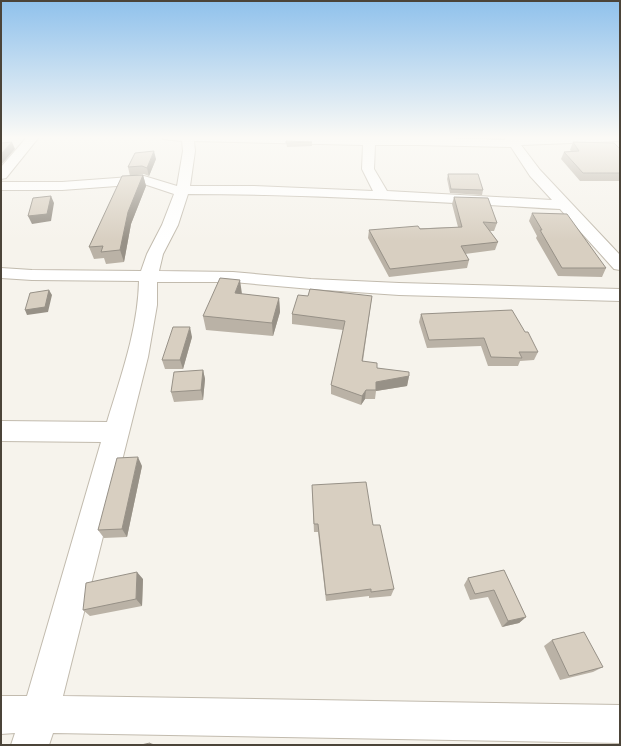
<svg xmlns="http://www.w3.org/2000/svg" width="621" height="746" viewBox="0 0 621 746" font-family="Commissioner,sans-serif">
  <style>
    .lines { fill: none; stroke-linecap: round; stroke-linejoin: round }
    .minor-casing { stroke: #c2bbae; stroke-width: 2 }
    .minor { fill: #fff; fill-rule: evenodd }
    .wall { fill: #bab2a6 }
    .shaded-wall { fill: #979187 }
    .building { fill: #d8cfc1; stroke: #979187 }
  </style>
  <rect width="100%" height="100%" fill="#f6f3ec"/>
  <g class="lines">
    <defs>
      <path id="minor" d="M 27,137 L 39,137 L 6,178 L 1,179 L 1,167 Z
        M 162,137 L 270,137 L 337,138 L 372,137 L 373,138 L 418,137 L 505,140 L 504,137 L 515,137 L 516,138 L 620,137 L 620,141 L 521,145 L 540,170 L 620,255 L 620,270 L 614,269 L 560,209 C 436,202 312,194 188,194 L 178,225 L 163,254 L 159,271 L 233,272 L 311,279 L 399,283 L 620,289 L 620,301 L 399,295 L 311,289 L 233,282 L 157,282 L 157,305 L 148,357 L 63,696 L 620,705 L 620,743 L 53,733 L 49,745 L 11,745 L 15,733 L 1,734 L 1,696 L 27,696 L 101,442 L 1,441 L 1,421 L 107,422 C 121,376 138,329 139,281 L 32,280 L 1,278 L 1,268 L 32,270 L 141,271 L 147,254 L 162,225 L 174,194 L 144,184 L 62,190 L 1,190 L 1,182 L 62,182 L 144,176 L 177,186 L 183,151 L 182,141 L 163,139 ZM 194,141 L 363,145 L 362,169 L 373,191 L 254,186 L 190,186 L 195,151 ZM 375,145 L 418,145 L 511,147 L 530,176 L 552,200 L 387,191 L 374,169 Z"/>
    </defs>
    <use href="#minor" class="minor-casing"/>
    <use href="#minor" class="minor"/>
  </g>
  <path class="wall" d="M 286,141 L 312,142 L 312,146 L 287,147 Z
    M 573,142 L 620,149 L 620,181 L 580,181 L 561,159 L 564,152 L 571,151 L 570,150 Z
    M 156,159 L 149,176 L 144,174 L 130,176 L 128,167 Z
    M 448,174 L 483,190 L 482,195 L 450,193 L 447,179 Z
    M 143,175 L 146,186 L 131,224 L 124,262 L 106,264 L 104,258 L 94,259 L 89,247 Z
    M 454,197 L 497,223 L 494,231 L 489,231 L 498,242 L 495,250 L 465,254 L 469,260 L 467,268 L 389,277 L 368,238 L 369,230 L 458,227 L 452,204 Z
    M 532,213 L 606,268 L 602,277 L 558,276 L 536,238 L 537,236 L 529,221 Z
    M 242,294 L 279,298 L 280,312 L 273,336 L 206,330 L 203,316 Z
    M 308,296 L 372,296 L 363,361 L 377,368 L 409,376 L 407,386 L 376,391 L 375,399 L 365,399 L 361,405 L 331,394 L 331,385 L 343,330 L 292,324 L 292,314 Z
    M 421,314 L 538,352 L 534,360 L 520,361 L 518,366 L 488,366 L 481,346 L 427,348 L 419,322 Z
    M 192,337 L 183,369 L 165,369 L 162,360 Z
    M 203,370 L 205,379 L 203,400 L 174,402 L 171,392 Z
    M 142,466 L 127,537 L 104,538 L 98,530 Z
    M 312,485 L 373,525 L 394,589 L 391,596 L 369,598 L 369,596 L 326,601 L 318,532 L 314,532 Z
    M 504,570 L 526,617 L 519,623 L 502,627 L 488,597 L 470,600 L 464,585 L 468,578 Z
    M 143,579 L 142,606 L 90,616 L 83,610 Z
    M 552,640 L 603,667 L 593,672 L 560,680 L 544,646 Z"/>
  <path class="shaded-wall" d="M 12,142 L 15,149 L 1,165 L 1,154 Z
    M 154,151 L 156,159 L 149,176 L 147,168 Z
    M 143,175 L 146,186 L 131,224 L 124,262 L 120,250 L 128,212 Z
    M 51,196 L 54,203 L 51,221 L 32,224 L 28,216 Z
    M 240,280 L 242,294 L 237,307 L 235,293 Z
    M 49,290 L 52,295 L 48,312 L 27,315 L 25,310 Z
    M 279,298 L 280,312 L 273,336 L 272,323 Z
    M 190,327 L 192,337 L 183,369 L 180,360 Z
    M 203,370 L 205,379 L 203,400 L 201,390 Z
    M 409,376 L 407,386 L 376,391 L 376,382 Z
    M 366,390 L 365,399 L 361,405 L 362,396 Z
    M 138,457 L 142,466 L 127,537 L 122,529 Z
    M 137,572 L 143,579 L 142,606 L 136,599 Z
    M 526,617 L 519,623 L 502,627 L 508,621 Z
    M 150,743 L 156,745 L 150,745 Z"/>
  <path class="building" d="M 286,141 L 312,142 L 286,143 Z
    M 12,142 L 1,154 L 1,143 Z
    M 573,142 L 614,143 L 620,149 L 620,173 L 583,173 L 564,152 L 579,151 Z
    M 154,151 L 147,168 L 142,166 L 128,167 L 135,153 Z
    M 448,174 L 478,174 L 483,190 L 451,189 Z
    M 143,175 L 128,212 L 120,250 L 101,252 L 103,246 L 89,247 L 122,176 Z
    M 51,196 L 47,214 L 28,216 L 33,198 Z
    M 454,197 L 488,198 L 497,223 L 483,222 L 498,242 L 461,246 L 469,260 L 390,269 L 369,230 L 418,226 L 420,229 L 462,227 Z
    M 532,213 L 567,214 L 606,268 L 562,268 L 540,230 L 542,230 Z
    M 220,278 L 240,280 L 235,293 L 279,298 L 272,323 L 203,316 Z
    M 310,289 L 372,296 L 362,361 L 377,363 L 377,368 L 409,372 L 409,376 L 376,382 L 376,390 L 366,390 L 362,396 L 331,385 L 345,321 L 292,314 L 298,295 L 308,296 Z
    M 49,290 L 45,307 L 25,310 L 30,293 Z
    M 512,310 L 525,332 L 528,332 L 538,352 L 519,352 L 522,358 L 491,357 L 484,338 L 429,340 L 421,314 Z
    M 173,327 L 190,327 L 180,360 L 162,360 Z
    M 203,370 L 201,390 L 171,392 L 174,372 Z
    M 138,457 L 122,529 L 98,530 L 117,458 Z
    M 366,482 L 373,525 L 380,525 L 394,589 L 371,592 L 371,589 L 326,595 L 318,524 L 314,524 L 312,485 Z
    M 504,570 L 526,617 L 508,621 L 494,590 L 475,594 L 468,578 Z
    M 137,572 L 136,599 L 83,610 L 86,583 Z
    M 584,632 L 603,667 L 569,676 L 552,640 Z
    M 150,743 L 150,745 L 141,745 Z"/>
  <linearGradient id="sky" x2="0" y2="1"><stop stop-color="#8fc1ec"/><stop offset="0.57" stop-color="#fbfaf6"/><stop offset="1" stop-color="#fbfaf6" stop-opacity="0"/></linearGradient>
  <rect width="621" height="241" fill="url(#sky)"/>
  <rect width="621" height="746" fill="none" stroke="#4b4439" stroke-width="4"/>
</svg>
